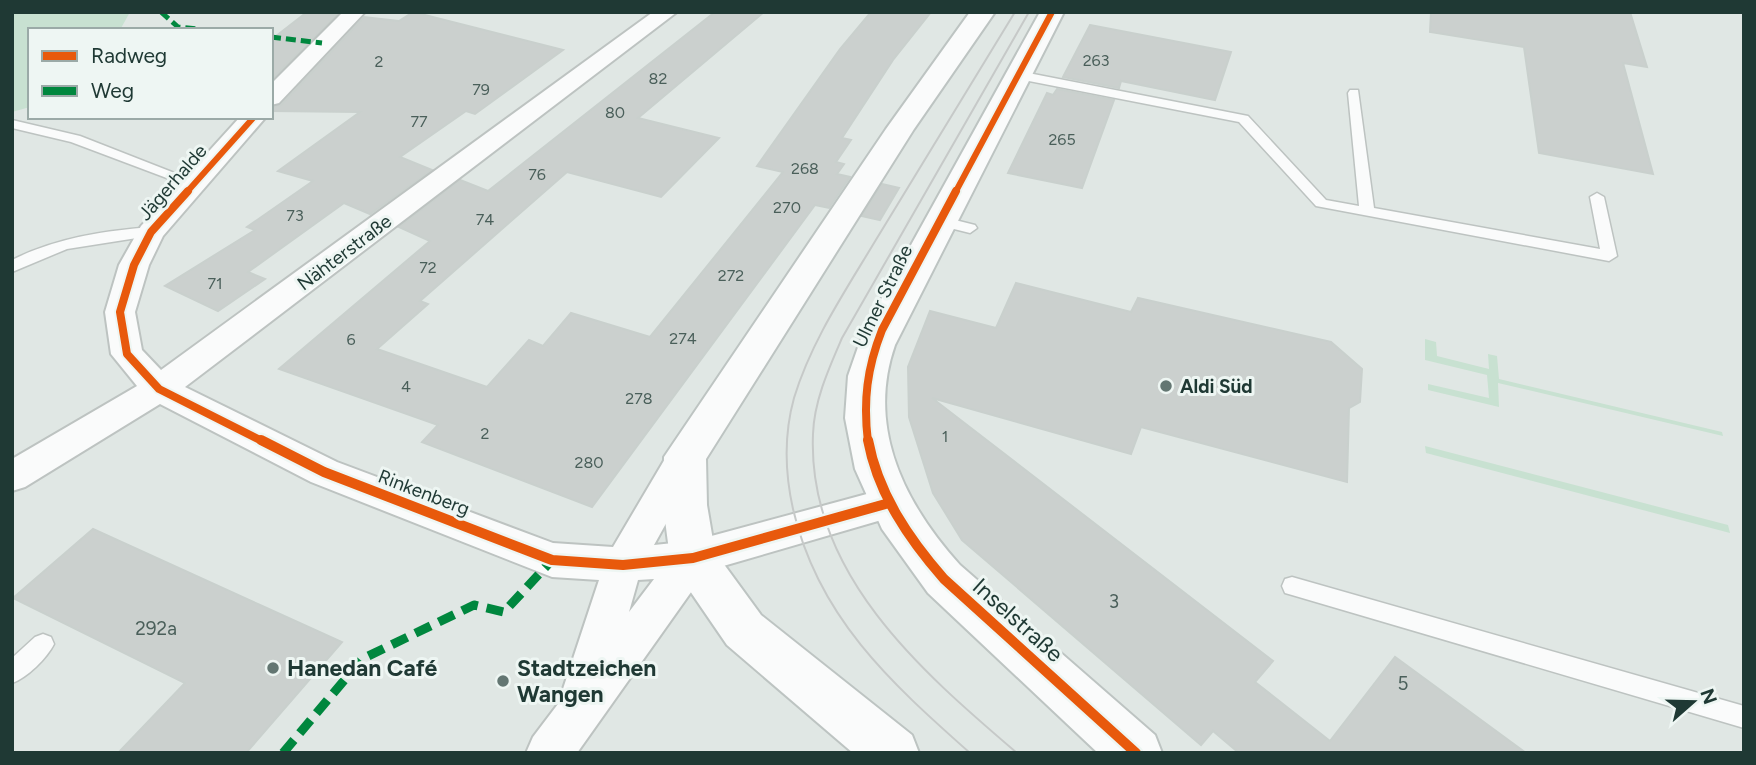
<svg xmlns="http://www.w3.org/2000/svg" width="1756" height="765" viewBox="0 0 1756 765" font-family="Figtree,sans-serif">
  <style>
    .green { fill: #c8e1d1 }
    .building { fill: #cbd0ce; stroke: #c9d0cd; stroke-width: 2 }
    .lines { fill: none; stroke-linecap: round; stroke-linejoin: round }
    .lane-casing { stroke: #bdc3c1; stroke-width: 3 }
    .street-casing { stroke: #bdc3c1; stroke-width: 4 }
    .secondary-casing { stroke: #bdc4c2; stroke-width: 4 }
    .lane { fill: #fafbfb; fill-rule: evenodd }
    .street { fill: #fafbfb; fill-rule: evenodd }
    .secondary { fill: #fafbfb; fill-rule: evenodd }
    .tram { stroke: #c6c9c8; stroke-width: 2 }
    .quiet-far1 { stroke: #00873e; stroke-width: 5; stroke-dasharray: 10 5; stroke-linecap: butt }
    .quiet { stroke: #00873e; stroke-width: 9; stroke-dasharray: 17 9; stroke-linecap: butt }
    .cycleway-far2-casing { stroke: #eef6f3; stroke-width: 10 }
    .cycleway-far1-casing { stroke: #eef6f3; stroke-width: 12 }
    .cycleway-casing { stroke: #eef6f3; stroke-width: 15 }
    .cycleway-far2 { stroke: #e8590c; stroke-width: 6 }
    .cycleway-far1 { stroke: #e8590c; stroke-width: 8 }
    .cycleway { stroke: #e8590c; stroke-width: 10 }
    .poi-dot { fill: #637672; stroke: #eef6f3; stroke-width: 2.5 }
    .labels { text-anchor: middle; stroke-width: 6; stroke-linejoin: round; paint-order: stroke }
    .number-label { font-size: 16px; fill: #4a5f5a }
    .street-label { font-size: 19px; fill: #1f3934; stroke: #eef6f3 }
    .poi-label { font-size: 19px; font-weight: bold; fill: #1f3934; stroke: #eef6f3; text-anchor: start }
    .near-number-label { font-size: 19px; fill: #4a5f5a }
    .near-street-label { font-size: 23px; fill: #1f3934; stroke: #eef6f3 }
    .near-poi-label { font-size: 23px; font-weight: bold; fill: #1f3934; stroke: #eef6f3; text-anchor: start }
  </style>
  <rect width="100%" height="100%" fill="#e0e7e4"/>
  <path class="green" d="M 12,12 L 130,12 L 120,30 L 30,30 L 30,107 L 12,112 Z
    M 1425,339 L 1436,342 L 1437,356 L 1489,369 L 1488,354 L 1497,356 L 1499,379 L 1722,432 L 1723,436 L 1498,383 L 1499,407 L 1428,390 L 1428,384 L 1489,398 L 1487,375 L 1425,360 Z
    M 1425,446 L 1728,525 L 1730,533 L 1426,453 Z"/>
  <path class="building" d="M 307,12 L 337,15 L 271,80 L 271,40 Z
    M 413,12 L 563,50 L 475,114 L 466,111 L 400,157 L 432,170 L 370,214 L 344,203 L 248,272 L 265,279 L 218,311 L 165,286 L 255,230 L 247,227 L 313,181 L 278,171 L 360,112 L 271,111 L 271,107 L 281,105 L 364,17 L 399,21 Z
    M 715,12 L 764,12 L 638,118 L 719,138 L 661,197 L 567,172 L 420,301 L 428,304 L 377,349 L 487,387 L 529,340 L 543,346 L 571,313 L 650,337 L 783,172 L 757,166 L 840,49 L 871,12 L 931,12 L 893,60 L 842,138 L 851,140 L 836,162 L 844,164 L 837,174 L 850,177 L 829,208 L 815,205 L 592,507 L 422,442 L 438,425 L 279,369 L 430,241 L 399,227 L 460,180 L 488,191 Z
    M 1431,12 L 1630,12 L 1647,67 L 1623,63 L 1653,174 L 1539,153 L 1524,47 L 1430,32 Z
    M 1090,25 L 1231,52 L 1215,100 L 1121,81 L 1119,88 L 1063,77 Z
    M 1057,89 L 1114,100 L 1082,188 L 1008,173 L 1047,93 L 1053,95 Z
    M 882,184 L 899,188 L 880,220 L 862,216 Z
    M 1016,283 L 1131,312 L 1138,298 L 1331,342 L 1362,369 L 1360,402 L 1349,408 L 1347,482 L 1141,427 L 1131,454 L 932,398 L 1273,661 L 1255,682 L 1330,741 L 1395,657 L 1526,753 L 1239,753 L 1213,731 L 1201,745 L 962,540 L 933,493 L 909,417 L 908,367 L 930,311 L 996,328 Z
    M 93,529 L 260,605 L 342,642 L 246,753 L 118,753 L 185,683 L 13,598 Z"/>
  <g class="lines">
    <defs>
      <path id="lane" d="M 1018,71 L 1248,116 L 1326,200 L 1359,206 L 1348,93 L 1350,90 L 1358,90 L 1374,208 L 1600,249 L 1590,197 L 1597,193 L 1604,197 L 1617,256 L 1609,261 L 1316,206 L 1239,122 L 1014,78 L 1012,75 Z
        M 12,120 L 80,136 L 200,183 L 198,186 L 188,186 L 71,142 L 12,128 Z
        M 939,216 L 975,225 L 977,228 L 970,233 L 934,224 L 932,221 L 934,218 Z
        M 151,227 L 156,229 L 158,232 L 156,235 L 67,249 L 12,272 L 12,260 C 56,238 103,231 151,227 Z
        M 1292,577 L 1744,706 L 1744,728 L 1292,595 L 1285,593 L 1282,586 L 1285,579 Z
        M 43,634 L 51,637 L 54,644 C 47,658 27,678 12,683 L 12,658 L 35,637 Z"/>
      <path id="street" d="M 343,12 L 365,12 L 279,103 L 271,105 L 271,84 Z
        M 653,12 L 677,12 L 185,387 L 337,462 L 553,543 L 613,547 L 672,447 L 685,443 L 698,447 L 703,457 L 654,545 L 693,541 L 889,488 L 902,492 L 908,503 L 902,514 L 706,571 L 577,753 L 526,753 L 533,737 L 558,704 L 599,580 L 552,577 L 311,482 L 160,404 L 25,487 L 12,491 L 12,459 L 137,386 L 111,354 L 105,312 L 119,265 L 141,226 L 240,117 L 266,117 L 163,236 L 149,265 L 135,312 L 142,350 L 161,370 ZM 654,579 L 629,612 L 638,580 Z"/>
      <path id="secondary" d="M 970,12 L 995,12 L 914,129 L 706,459 L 707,505 L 715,552 L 761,615 L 912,735 L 919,753 L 853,753 L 727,645 L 677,572 L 670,558 L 663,505 L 664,457 L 886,129 Z
        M 1040,12 L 1064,12 L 895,345 C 866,428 905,504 960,565 L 1155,735 L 1162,753 L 1098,753 L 928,593 L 882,529 L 855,469 L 845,418 L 848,376 L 864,330 Z"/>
    </defs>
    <use href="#lane" class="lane-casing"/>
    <use href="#street" class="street-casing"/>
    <use href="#secondary" class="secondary-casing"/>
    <use href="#lane" class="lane"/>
    <use href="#street" class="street"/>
    <use href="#secondary" class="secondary"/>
    <path class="tram" d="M 970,753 C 890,682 818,617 793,509 C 785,473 784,434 794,398 C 811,342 844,293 874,243 C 921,166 968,89 1015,12
      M 1017,753 C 921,671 807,573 813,434 C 814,401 829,368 842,338 L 1029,12"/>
    <path class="quiet-far1" d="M 161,12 L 178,27 L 206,30
      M 271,37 L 322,43"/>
    <path class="quiet" d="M 283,753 L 362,659 L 474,605 L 504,612 L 552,560"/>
    <defs>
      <path id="cycleway-far2" d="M 186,193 L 254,117
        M 955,193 L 1052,12"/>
      <path id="cycleway-far1" d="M 188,191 L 151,232 L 134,265 L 120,312 L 127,354 L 159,389 L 264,442
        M 868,442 C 863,401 867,368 882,330 L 956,191"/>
      <path id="cycleway" d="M 261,440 L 324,472 L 552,560 L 623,565 L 693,558 L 889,503
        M 868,440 C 878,494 909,539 944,579 L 1136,753"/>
    </defs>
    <use href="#cycleway-far2" class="cycleway-far2-casing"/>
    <use href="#cycleway-far1" class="cycleway-far1-casing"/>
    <use href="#cycleway" class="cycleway-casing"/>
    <use href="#cycleway-far2" class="cycleway-far2"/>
    <use href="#cycleway-far1" class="cycleway-far1"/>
    <use href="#cycleway" class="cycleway"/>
  </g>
  <g class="poi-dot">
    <circle cx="1166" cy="386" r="7"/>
    <circle cx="273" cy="668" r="7"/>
    <circle cx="503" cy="681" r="7"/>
  </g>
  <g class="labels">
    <g class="number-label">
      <text x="1096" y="66">263</text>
      <text x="379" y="67">2</text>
      <text x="658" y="84">82</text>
      <text x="481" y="95">79</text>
      <text x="615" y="118">80</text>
      <text x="419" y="127">77</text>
      <text x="1062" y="145">265</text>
      <text x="805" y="174">268</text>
      <text x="537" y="180">76</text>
      <text x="787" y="213">270</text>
      <text x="295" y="221">73</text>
      <text x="485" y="225">74</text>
      <text x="428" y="273">72</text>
      <text x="731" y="281">272</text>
      <text x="215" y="289">71</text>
      <text x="683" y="344">274</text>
      <text x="351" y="345">6</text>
      <text x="406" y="392">4</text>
      <text x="639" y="404">278</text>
      <text x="485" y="439">2</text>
      <text x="945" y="442">1</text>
      <text x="589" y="468">280</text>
    </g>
    <g class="street-label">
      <text transform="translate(172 182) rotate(-49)" y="7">Jägerhalde</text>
      <text transform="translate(344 252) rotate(-37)" y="7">Nähterstraße</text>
      <text transform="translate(882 296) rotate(-64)" y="7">Ulmer Straße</text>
      <text transform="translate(424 492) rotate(21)" y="7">Rinkenberg</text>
    </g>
    <g class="poi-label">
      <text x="1180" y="393">Aldi Süd</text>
    </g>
    <g class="near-number-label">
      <text x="1114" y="608">3</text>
      <text x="156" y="635">292a</text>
      <text x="1403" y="690">5</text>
    </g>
    <g class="near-street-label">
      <text transform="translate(1018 620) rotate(42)" y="8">Inselstraße</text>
    </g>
    <g class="near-poi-label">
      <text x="287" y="676">Hanedan Café</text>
      <text x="517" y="676">Stadtzeichen<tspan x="517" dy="26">Wangen</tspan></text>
    </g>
  </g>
  <rect width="1756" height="765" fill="none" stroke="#1f3934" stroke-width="28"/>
  <rect x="28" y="28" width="245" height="91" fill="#eef6f3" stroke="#9baaa7" stroke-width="2"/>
  <rect x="42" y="51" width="35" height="10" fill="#e8590c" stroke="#9baaa7" stroke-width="2"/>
  <text x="91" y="63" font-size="21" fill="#1f3934">Radweg</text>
  <rect x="42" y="86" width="35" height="10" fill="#00873e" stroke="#9baaa7" stroke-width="2"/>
  <text x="91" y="98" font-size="21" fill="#1f3934">Weg</text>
  <g transform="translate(1693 702) rotate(70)" stroke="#eef6f3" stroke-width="5" paint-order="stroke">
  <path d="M0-5L12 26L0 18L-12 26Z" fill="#1f3934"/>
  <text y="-10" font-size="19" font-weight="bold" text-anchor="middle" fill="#1f3934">N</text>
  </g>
</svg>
